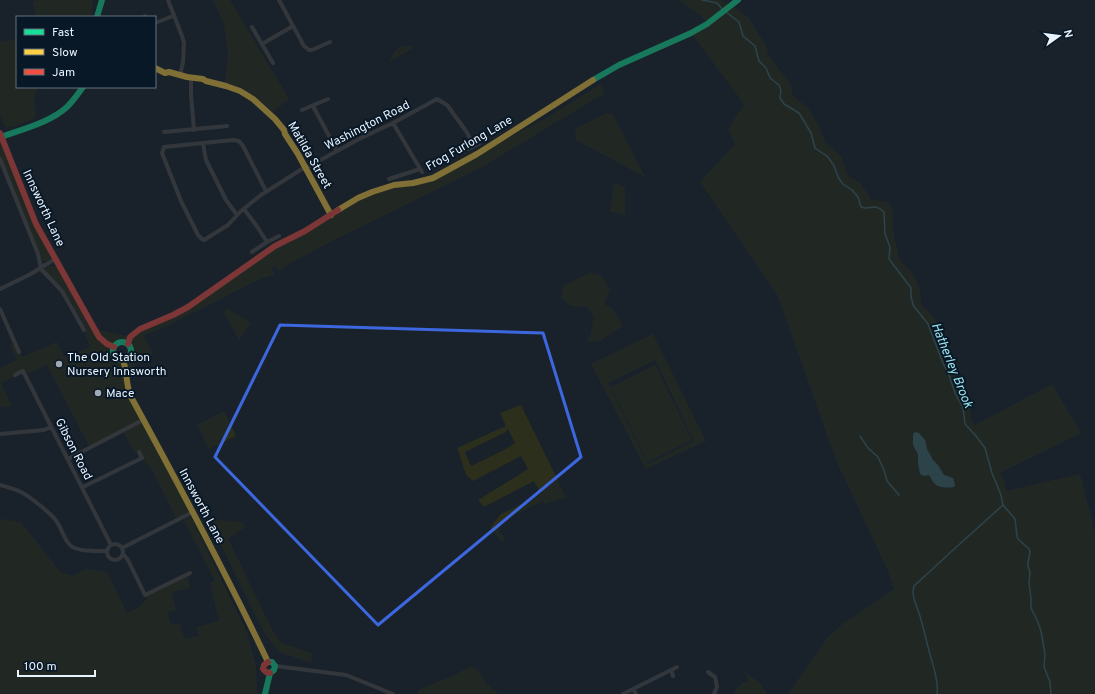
<svg xmlns="http://www.w3.org/2000/svg" width="1095" height="694" viewBox="0 0 1095 694" font-family="Overpass,sans-serif">
  <style>
    .green { fill: #2b2f1c; fill-rule: evenodd }
    .water { fill: #466b70 }
    .lines { fill: none; stroke-linecap: round; stroke-linejoin: round }
    .stream { stroke: #466b70; stroke-width: 1.5 }
    .street { stroke: #535150; stroke-width: 4 }
    .fast { stroke: #16e098; stroke-width: 6 }
    .slow { stroke: #ffcf43; stroke-width: 6 }
    .jam { stroke: #f24e42; stroke-width: 6 }
    .marked { fill: none; stroke: #3c67de; stroke-width: 3; stroke-linejoin: round }
    .poi-dot { fill: #a0aab4; stroke: #091827; stroke-width: 1.5 }
    .labels { text-anchor: middle; stroke-width: 4; stroke-linejoin: round; paint-order: stroke }
    .street-label { font-size: 12px; fill: #e9f3fe; stroke: #091827 }
    .poi-label { font-size: 12px; fill: #e9f3fe; stroke: #091827; text-anchor: start }
    .water-label { font-size: 13px; font-style: italic; fill: #9ae4ed; stroke: #091827 }
  </style>
  <rect width="100%" height="100%" fill="#19222b"/>
  <path class="green" d="M 43,0 L 93,0 L 91,17 L 36,17 L 33,1 Z
    M 213,0 L 230,0 L 289,99 L 273,112 C 257,97 245,90 225,82 L 228,55 L 224,24 Z
    M 679,0 L 720,0 L 731,5 L 748,17 L 766,46 L 769,56 L 790,83 L 793,96 L 808,108 L 818,124 L 825,142 L 841,156 L 848,176 L 861,184 L 872,200 L 888,202 L 893,210 L 893,230 L 899,259 L 914,275 L 920,289 L 921,304 L 934,318 L 942,330 L 948,354 L 957,372 L 963,392 L 970,402 L 971,420 L 975,425 L 1052,384 L 1081,433 L 1000,473 L 1004,480 L 1006,491 L 1080,474 L 1095,532 L 1095,694 L 788,694 L 828,637 L 844,623 L 894,589 L 888,571 L 836,460 L 778,296 L 700,182 L 735,144 L 728,129 L 742,107 L 743,107 L 744,104 L 691,33 L 707,24 L 700,15 Z
    M 17,39 L 17,87 L 39,87 C 33,99 33,101 36,114 L 32,120 L 12,127 L 6,127 L 3,123 L 0,113 L 0,42 Z
    M 403,46 L 414,47 L 390,62 L 394,51 Z
    M 600,84 L 603,88 L 603,94 L 482,167 L 324,245 L 282,268 L 280,272 L 276,266 L 271,268 L 275,275 L 262,278 L 161,329 L 143,335 L 153,354 L 134,366 L 130,378 L 126,378 L 127,386 L 193,512 L 177,520 L 152,470 L 142,458 L 139,452 L 134,453 L 123,431 L 90,448 L 47,365 L 30,373 L 23,371 L 1,383 L 12,406 L 0,407 L 0,368 L 17,360 L 10,345 L 15,342 L 22,357 L 57,342 L 64,357 L 90,347 L 84,330 L 86,328 L 85,327 L 83,326 L 81,323 L 82,322 L 77,313 L 76,313 L 73,308 L 74,307 L 64,290 L 59,284 L 58,285 L 44,270 C 48,265 53,265 58,267 L 88,320 L 86,321 L 91,330 L 94,329 L 130,337 L 173,315 L 257,258 L 372,192 L 433,178 L 550,116 ZM 121,342 C 138,344 131,367 116,357 L 113,351 L 116,345 Z
    M 607,113 L 613,114 L 645,177 L 576,140 L 575,129 Z
    M 0,139 L 50,253 L 50,258 L 47,261 L 43,261 L 40,253 L 38,254 L 0,159 Z
    M 614,183 L 625,187 L 625,215 L 610,211 Z
    M 589,273 L 602,275 L 610,290 L 604,304 L 613,309 L 623,326 L 600,341 L 587,342 L 591,333 L 594,317 L 587,307 L 571,306 L 561,298 L 563,286 Z
    M 228,309 L 251,323 L 239,340 L 224,312 Z
    M 653,334 L 706,441 L 646,469 L 591,364 ZM 655,360 L 694,441 L 648,464 L 608,383 Z
    M 655,365 L 692,440 L 648,462 L 611,387 Z
    M 521,405 L 566,497 L 545,504 L 543,501 L 502,521 L 499,532 L 505,538 L 502,542 L 490,528 L 501,514 L 528,501 L 541,494 L 534,481 L 484,507 L 478,500 L 528,469 L 521,456 L 473,481 L 466,475 L 457,448 L 506,426 L 500,413 ZM 508,429 L 515,443 L 502,451 L 471,466 L 465,452 L 506,432 Z
    M 224,411 L 236,436 L 209,449 L 197,425 Z
    M 191,517 L 247,633 L 256,666 L 257,694 L 0,694 L 0,519 L 21,522 L 60,572 L 73,576 L 85,569 L 107,572 L 127,613 L 138,608 L 147,599 L 145,595 L 188,574 L 190,588 L 172,592 L 176,610 L 167,612 L 171,625 L 180,623 L 184,639 L 199,636 L 197,627 L 219,621 L 210,583 L 215,581 L 184,520 Z
    M 215,520 L 242,522 L 245,527 L 228,539 L 273,631 L 282,643 L 311,653 L 312,663 L 279,652 L 265,634 L 213,529 Z
    M 469,667 L 477,669 L 485,682 L 499,694 L 418,694 L 418,690 L 455,675 Z
    M 745,672 L 760,683 L 767,694 L 733,694 L 742,683 L 748,681 Z"/>
  <path class="water" d="M 915,432 L 919,433 L 925,440 L 927,449 L 933,460 L 938,465 L 944,475 L 953,478 L 955,485 L 954,487 C 948,488 939,488 935,484 C 932,481 931,478 929,475 L 924,476 L 920,474 L 918,463 L 918,454 L 913,445 L 913,434 Z"/>
  <g class="lines">
    <path class="stream" d="M 702,0 L 717,3 L 723,10
      M 726,12 L 739,22 L 743,36 L 755,46 L 759,61 L 766,68 L 770,78 L 779,85 L 781,90 L 780,98 L 784,104 L 799,113 L 811,133 L 815,148 L 828,157 L 834,166 L 839,179 L 843,184 L 852,190 L 858,197 L 861,207 C 871,211 874,202 884,212 L 885,234 L 890,247 L 889,259 L 911,288 L 911,296 L 913,305 L 928,324 L 943,363 L 949,375 L 955,393 L 963,408 L 965,424 L 976,436 L 985,448 L 992,473 L 1001,495 L 1003,505 L 1015,519 L 1017,536 L 1018,539 L 1029,549 L 1030,552 L 1028,562 L 1028,566 L 1030,572 L 1029,582 L 1031,599 L 1031,608 L 1037,620 L 1041,631 L 1045,654 L 1044,667 L 1050,682 L 1051,694
      M 860,436 L 868,448 L 878,457 L 884,470 L 887,481 L 899,495
      M 937,694 C 939,684 934,668 931,658 C 927,644 924,630 920,616 C 917,606 911,597 914,586 L 952,551 L 1003,505"/>
    <path class="street" d="M 168,0 L 182,36 L 184,43 L 183,62 L 180,75
      M 279,0 L 304,46 L 309,50 L 312,50 L 330,42
      M 145,16 L 145,17
      M 155,23 L 173,16
      M 252,27 L 273,63
      M 262,44 L 293,26
      M 191,78 L 191,95 L 194,130
      M 313,106 L 337,151
      M 302,110 L 328,99
      M 393,123 L 422,172
      M 164,132 L 227,126
      M 203,144 L 206,160 L 226,200 L 237,215
      M 468,149 L 479,144
      M 0,159 L 38,254 L 41,268
      M 306,168 L 359,139 L 393,123 L 437,99 L 447,105 L 466,131 L 474,146
      M 389,179 L 420,169
      M 266,191 L 243,146 L 239,141 L 233,140 L 164,147 L 162,153 L 181,201 L 198,235 L 202,239 L 204,240 L 228,225 L 241,211 L 261,195 L 305,167
      M 244,209 L 256,225 L 267,242 L 252,252
      M 267,242 L 279,236
      M 40,268 L 62,291 L 84,330
      M 0,289 L 29,275 L 55,259
      M 0,309 L 19,352
      M 15,375 L 23,371 L 111,545
      M 0,434 L 44,430 L 51,427
      M 68,459 L 143,420
      M 0,485 C 7,487 14,489 21,492 C 29,496 52,514 57,522 C 62,529 64,540 71,546 C 78,552 98,551 107,551
      M 83,487 L 142,458 L 139,452
      M107 552a8 8 0 1 1 16 0a8 8 0 1 1-16 0Z
      M 122,548 L 193,512
      M 123,554 L 128,560 L 145,595 L 188,574 L 190,573
      M 275,666 L 346,675 L 393,694
      M 671,670 L 673,676
      M 708,672 L 715,677 L 717,687 L 714,694
      M 623,694 L 633,689
      M 636,694 L 633,689 L 677,667"/>
    <path class="fast" d="M 97,17 L 102,0
      M 593,80 L 619,65 L 691,33 L 707,24 L 738,0
      M 1,137 C 23,129 49,123 67,107 C 73,101 78,94 83,87
      M113 351a9 9 0 1 1 18 0a9 9 0 1 1-18 0Z
      M 268,662 L 272,662 L 275,666 L 274,670 L 270,673
      M 265,694 L 270,673"/>
    <path class="slow" d="M 155,68 L 165,73 L 169,72 L 187,77 L 203,79 L 206,81 L 226,86 L 240,91 L 253,99 L 275,119 L 284,130 L 285,134 L 298,154 L 331,215
      M 338,210 L 358,198 L 372,192 L 394,185 L 413,183 L 433,178 L 477,154 L 593,80
      M 123,360 C 127,371 126,383 130,395 C 178,483 225,571 268,662"/>
    <path class="jam" d="M 0,133 L 36,224 L 99,337 L 107,344 L 114,347
      M 128,344 L 130,337 L 140,329 L 173,315 L 188,307 L 275,246 L 305,231 L 338,210
      M 268,662 L 264,665 L 263,669 L 266,672 L 270,673"/>
  </g>
  <path d="M0 0H1095V694H0ZM 280,325 L 543,333 L 581,457 L 378,625 L 215,457 Z" fill="#19222b" fill-opacity=".55" fill-rule="evenodd"/>
  <path class="marked" d="M 280,325 L 543,333 L 581,457 L 378,625 L 215,457 Z"/>
  <g class="poi-dot">
    <circle cx="59" cy="364" r="4"/>
    <circle cx="98" cy="393" r="4"/>
  </g>
  <g class="labels">
    <g class="street-label">
      <text transform="translate(367 125) rotate(-27)" y="4">Washington Road</text>
      <text transform="translate(469 143) rotate(-30)" y="4">Frog Furlong Lane</text>
      <text transform="translate(310 155) rotate(60)" y="4">Matilda Street</text>
      <text transform="translate(44 208) rotate(65)" y="4">Innsworth Lane</text>
      <text transform="translate(74 449) rotate(63)" y="4">Gibson Road</text>
      <text transform="translate(202 506) rotate(62)" y="4">Innsworth Lane</text>
    </g>
    <g class="poi-label">
      <text x="67" y="361">The Old Station<tspan x="67" dy="14">Nursery Innsworth</tspan></text>
      <text x="106" y="397">Mace</text>
    </g>
    <g class="water-label">
      <text transform="translate(953 365) rotate(68)" y="5">Hatherley Brook</text>
    </g>
  </g>
  <rect x="16" y="16" width="140" height="72" fill="#091827" stroke="#63707d"/>
  <rect x="24" y="29" width="20" height="6" fill="#16e098" stroke="#63707d"/>
  <text x="52" y="36" font-size="12" fill="#e9f3fe">Fast</text>
  <rect x="24" y="49" width="20" height="6" fill="#ffcf43" stroke="#63707d"/>
  <text x="52" y="56" font-size="12" fill="#e9f3fe">Slow</text>
  <rect x="24" y="69" width="20" height="6" fill="#f24e42" stroke="#63707d"/>
  <text x="52" y="76" font-size="12" fill="#e9f3fe">Jam</text>
  <g transform="translate(1059 36) rotate(76)" stroke="#091827" stroke-width="3" paint-order="stroke">
  <path d="M0-3L7 15L0 10L-7 15Z" fill="#e9f3fe"/>
  <text y="-6" font-size="11" font-weight="bold" text-anchor="middle" fill="#e9f3fe">N</text>
  </g>
  <path d="M18 670v6h77v-6" fill="none" stroke="#e9f3fe" stroke-width="2"/>
  <text x="24" y="670" font-size="12" fill="#e9f3fe" stroke="#091827" stroke-width="3" paint-order="stroke">100 m</text>
</svg>
